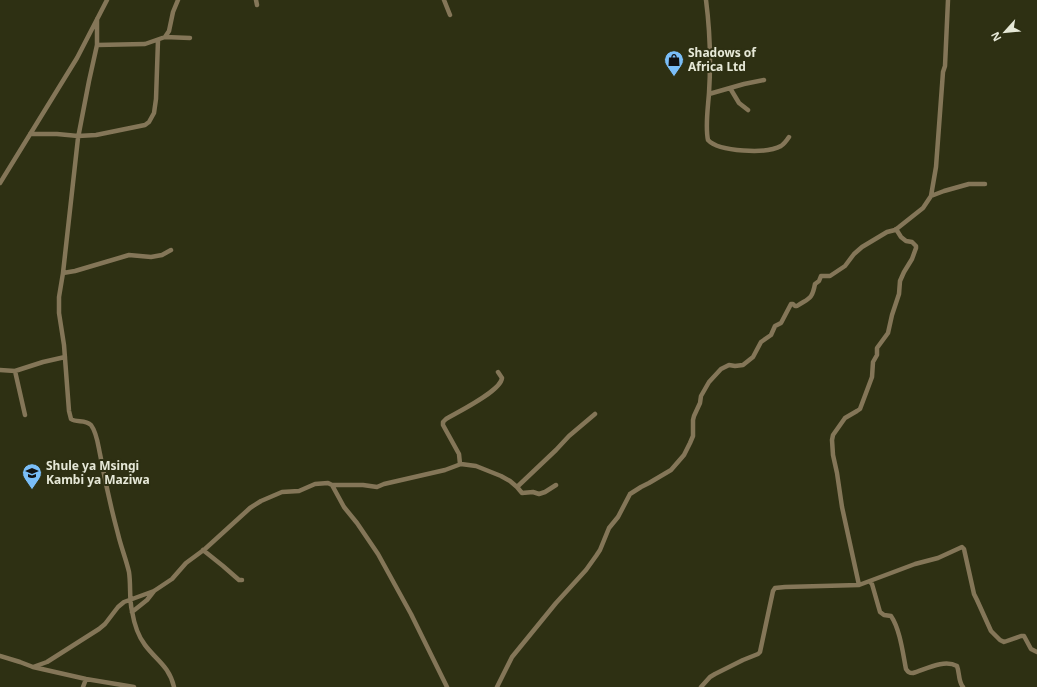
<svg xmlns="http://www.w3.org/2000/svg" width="1037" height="687" viewBox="0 0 1037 687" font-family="'Noto Sans',sans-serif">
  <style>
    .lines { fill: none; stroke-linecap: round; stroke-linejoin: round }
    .minor { stroke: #847658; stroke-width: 4.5 }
    .labels { text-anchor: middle; stroke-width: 4; stroke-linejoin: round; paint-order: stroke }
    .poi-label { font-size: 12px; font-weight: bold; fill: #e6e8d7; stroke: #2e3013; text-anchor: start }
  </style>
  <rect width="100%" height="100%" fill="#2e3013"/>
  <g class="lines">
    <path class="minor" d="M 256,0 L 257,5
      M 444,0 L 450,15
      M 706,0 C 710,31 711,62 709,93 C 708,108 705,126 708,140 C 719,152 767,154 781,146 C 784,144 787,140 789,137
      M 97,19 L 97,45 L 89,81 L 78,138 L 63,273 L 59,297 L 59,313 L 64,345 L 69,411 L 71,419 C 77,423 85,419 91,425 C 97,433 98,445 100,454 C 105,481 111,508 118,534 C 121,547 126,559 129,572 C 131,585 129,599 132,611 C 134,623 138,636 145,645 C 157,661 169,666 174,687
      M 165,37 L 190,38
      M 97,45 L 145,44 L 165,37 L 169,31 L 173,12 L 178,0
      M 730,88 L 739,103 L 748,110
      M 709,94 L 744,84 L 764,80
      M 30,134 L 57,134 L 78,136 L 96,135 L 145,125 L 149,122 L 154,113 L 156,99 L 158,40
      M 0,183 L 77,58 L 107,0
      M 931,196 L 944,191 L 969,184 L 985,184
      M 63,273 L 75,271 L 129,255 L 151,257 L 162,255 L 171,250
      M 0,370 L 15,371 L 43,362 L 65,357
      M 15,371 L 25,415
      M 460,464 L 459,454 L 443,425 L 443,422 L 446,419 C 458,412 501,391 502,378 L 498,372
      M 332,485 L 344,507 L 357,523 L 378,554 L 411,614 L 447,687
      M 517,487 L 556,450 L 569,436 L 595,414
      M 203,550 L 223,566 L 239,580 L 242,580
      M 870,582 L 872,584 L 880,612 L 884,615 L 891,616 C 900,629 903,654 906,669 C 908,672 909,673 913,673 C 926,669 944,659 957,666 C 960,674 958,681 963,687
      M 859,585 L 842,507 L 837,473 L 833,455 L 832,440 L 833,435 L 845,418 L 857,411 L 860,409 L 872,377 L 873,362 L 877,355 L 877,348 L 888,333 L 892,315 L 899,294 L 900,281 L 904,272 L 912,259 L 916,248 L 916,246 L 912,242 L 906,241 L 901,237 L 896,229
      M 132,612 L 147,600 L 154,591
      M 0,656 L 20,662 L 33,667 L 86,679 L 134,687
      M 33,667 L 47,662 L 99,629 L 105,624 L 118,607 L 124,602 L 154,591 L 172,579 L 186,563 L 205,549 L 250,508 L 261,501 L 282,492 L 299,491 L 315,484 L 328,483 L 332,485 L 363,485 L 377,487 L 384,484 L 445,470 L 461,464 L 476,466 L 501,476 L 510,481 L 517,487 L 522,493 L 533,492 L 539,494 L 545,492 L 556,485
      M 83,687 L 86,679
      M 497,687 L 512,657 L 556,603 L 586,570 L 596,556 L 600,550 L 609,528 L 618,517 L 630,494 L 641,487 L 649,483 L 671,470 L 684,455 L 690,443 L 693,436 L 693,420 L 694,416 L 700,403 L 701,396 L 709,382 L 721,369 L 729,365 L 735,366 L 743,365 L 753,357 L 761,342 L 771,335 L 775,326 L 781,323 L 791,304 L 793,304 L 795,306 L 797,306 C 809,298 812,300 815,284 L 819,281 L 821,276 L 830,276 L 845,266 L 854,254 L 862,247 L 887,232 L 895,230 L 899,227 L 923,208 L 931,196 L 936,167 L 943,72 L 945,66 L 948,0
      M 701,687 L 710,677 L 715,674 L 743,660 L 758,654 L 760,652 L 773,591 L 775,588 L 785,587 L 859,585 L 915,564 L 938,558 L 962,547 L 964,549 L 974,594 L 977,600 L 991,631 L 1000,640 L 1004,642 L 1021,636 L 1024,636 L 1031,649 L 1037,652"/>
  </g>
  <defs>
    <symbol id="shop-pin" viewBox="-11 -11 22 30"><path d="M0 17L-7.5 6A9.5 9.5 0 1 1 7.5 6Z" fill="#7abef8" stroke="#2e3013"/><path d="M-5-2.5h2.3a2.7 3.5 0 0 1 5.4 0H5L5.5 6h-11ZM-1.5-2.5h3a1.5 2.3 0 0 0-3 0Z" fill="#111"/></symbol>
    <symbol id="school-pin" viewBox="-11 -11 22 30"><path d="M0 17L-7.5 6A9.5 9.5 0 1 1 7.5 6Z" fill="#7abef8" stroke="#2e3013"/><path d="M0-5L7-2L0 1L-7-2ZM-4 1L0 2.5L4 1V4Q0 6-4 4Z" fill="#111"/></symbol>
  </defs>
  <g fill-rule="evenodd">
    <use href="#shop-pin" x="663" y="49" width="22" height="30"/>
    <use href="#school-pin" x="21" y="462" width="22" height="30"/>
  </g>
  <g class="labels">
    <g class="poi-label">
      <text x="688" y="57">Shadows of<tspan x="688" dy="14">Africa Ltd</tspan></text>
      <text x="46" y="470">Shule ya Msingi<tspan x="46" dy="14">Kambi ya Maziwa</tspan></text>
    </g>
  </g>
  <g transform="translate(1005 32) rotate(243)" stroke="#2e3013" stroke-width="3" paint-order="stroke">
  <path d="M0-3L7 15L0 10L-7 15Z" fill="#e6e8d7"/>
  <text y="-6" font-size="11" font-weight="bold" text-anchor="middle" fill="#e6e8d7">N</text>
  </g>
</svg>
